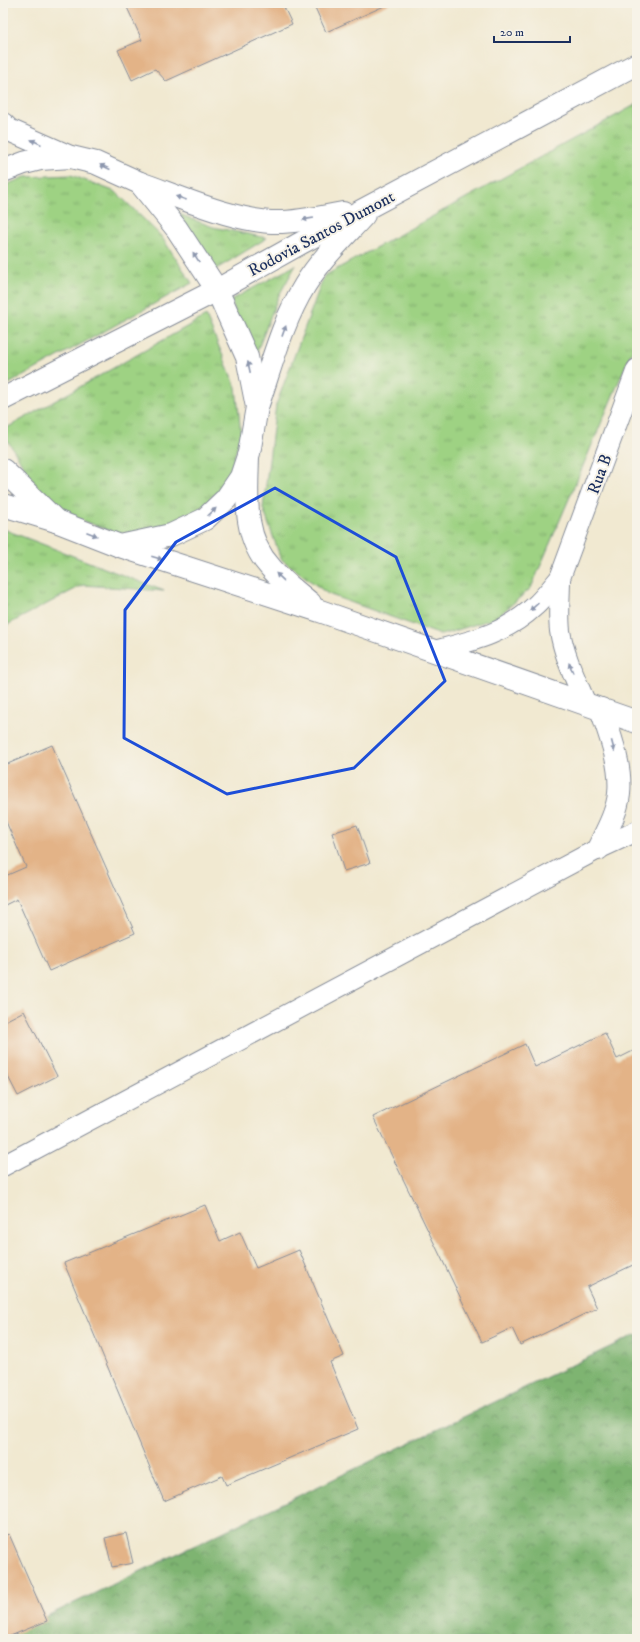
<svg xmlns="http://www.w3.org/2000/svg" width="640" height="1642" font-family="'IM FELL DW Pica',serif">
  <defs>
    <pattern id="grass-tufts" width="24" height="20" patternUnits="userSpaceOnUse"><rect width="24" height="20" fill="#9ed283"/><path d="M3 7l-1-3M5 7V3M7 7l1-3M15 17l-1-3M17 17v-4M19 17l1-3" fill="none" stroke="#80ab6e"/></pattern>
    <pattern id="forest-crowns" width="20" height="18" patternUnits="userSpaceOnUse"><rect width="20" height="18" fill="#7eb471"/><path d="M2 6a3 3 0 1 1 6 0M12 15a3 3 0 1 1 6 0" fill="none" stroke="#669360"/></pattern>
  </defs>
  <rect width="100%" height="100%" fill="#f7f3e8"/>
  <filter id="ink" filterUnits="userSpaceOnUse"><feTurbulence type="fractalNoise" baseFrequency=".025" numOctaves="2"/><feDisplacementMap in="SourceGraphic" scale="8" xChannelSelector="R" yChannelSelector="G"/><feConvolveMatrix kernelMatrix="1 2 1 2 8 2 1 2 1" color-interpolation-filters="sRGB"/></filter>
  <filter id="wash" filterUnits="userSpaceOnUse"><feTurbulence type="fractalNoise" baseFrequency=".012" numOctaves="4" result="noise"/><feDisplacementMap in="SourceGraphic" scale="16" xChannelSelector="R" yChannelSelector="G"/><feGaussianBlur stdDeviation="0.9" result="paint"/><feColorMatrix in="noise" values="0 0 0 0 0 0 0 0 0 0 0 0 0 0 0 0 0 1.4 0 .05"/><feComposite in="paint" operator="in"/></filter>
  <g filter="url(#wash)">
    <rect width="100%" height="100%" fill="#f1e9d1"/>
    <g fill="url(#grass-tufts)" stroke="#5c8070">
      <polygon points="637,104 637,339 531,588 496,618 441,635 328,594 281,559 263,508 276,405 324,276"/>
      <polygon points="71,175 116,192 161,236 192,283 3,387 3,186 25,177"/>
      <polygon points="179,214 213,227 267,238 213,271"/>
      <polygon points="296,265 278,297 253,362 231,300"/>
      <polygon points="206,316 236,387 241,434 227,482 196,513 144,533 117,533 56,511 30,477 3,433 3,430"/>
      <polygon points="3,529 164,591 83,585 3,627"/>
    </g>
    <polygon fill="url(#forest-crowns)" stroke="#4c7268" points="637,1334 637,1639 3,1639 3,1637"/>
    <g id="blocks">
      <g fill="#e3b387">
        <polygon points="125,3 282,3 292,24 166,81 155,69 132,80 118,50 142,40"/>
        <polygon points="313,3 391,3 326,32"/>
        <polygon points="52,745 135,933 49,971 17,899 3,906 3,877 26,867 3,815 3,766"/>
        <polygon points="357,825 370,863 344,871 332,833"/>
        <polygon points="24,1011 57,1076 18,1096 3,1067 3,1022"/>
        <polygon points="605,1033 617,1059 637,1049 637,1263 587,1287 597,1308 520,1345 512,1328 482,1342 373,1117 525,1044 535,1067"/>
        <polygon points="205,1205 220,1241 240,1232 256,1268 299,1250 344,1356 330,1362 358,1429 226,1485 222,1476 164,1501 64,1263"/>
        <polygon points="126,1533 133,1563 112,1567 105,1538"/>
        <polygon points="9,1534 47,1621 3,1639 3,1536"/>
      </g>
    </g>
  </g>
  <g filter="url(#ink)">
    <use href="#blocks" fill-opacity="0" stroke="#868c98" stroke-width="1"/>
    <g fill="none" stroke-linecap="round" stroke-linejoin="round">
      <defs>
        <g id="minor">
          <path d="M434,651C472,641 505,634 535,606C544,598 552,587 560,578"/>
          <path d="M586,704C576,680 564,656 560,631C558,613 560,596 560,578L637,369"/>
          <polyline points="3,1166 598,849 637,831"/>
        </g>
        <g id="tertiary">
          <path d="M248,457C247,496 242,537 271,568C282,581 297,592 310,603"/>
          <polyline points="120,546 320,611 637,722"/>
          <path d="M598,849C606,832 617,813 619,794C622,766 610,735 601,709"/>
        </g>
        <g id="secondary">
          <polyline points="3,124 9,130 68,156"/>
          <polyline points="3,171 24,163 40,159 71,157 96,163 140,183 177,229 217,290 247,357 257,407 249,453 241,477 226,499 205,519 171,535 120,546 56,521 3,470"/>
        </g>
        <g id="trunk">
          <path d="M140,183C180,197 240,224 282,222C303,221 323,217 343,213"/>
          <polyline points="3,399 217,290 301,243 637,64"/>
          <path d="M257,407C271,367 282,322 305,285C321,259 343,238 364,215"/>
          <polyline points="3,505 56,521"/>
        </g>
      </defs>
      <use href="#minor" stroke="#868c98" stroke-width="22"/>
      <use href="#tertiary" stroke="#868c98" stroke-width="24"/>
      <use href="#secondary" stroke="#868c98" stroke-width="24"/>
      <use href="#trunk" stroke="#868c98" stroke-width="24"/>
      <use href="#minor" stroke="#fff" stroke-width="20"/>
      <use href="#tertiary" stroke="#fff" stroke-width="22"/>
      <use href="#secondary" stroke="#fff" stroke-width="22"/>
      <use href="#trunk" stroke="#fff" stroke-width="22"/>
    </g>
    <defs><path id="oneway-solid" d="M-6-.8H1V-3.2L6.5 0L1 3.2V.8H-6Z"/></defs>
    <g fill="#8d97ae">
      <use href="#oneway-solid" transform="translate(36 142) rotate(-156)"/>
      <use href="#oneway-solid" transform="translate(105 167) rotate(-155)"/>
      <use href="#oneway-solid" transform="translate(181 198) rotate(-161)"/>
      <use href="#oneway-solid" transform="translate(308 219) rotate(171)"/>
      <use href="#oneway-solid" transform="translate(196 257) rotate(-123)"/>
      <use href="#oneway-solid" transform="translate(284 331) rotate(-70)"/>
      <use href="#oneway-solid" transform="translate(249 367) rotate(-102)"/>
      <use href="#oneway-solid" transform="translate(212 512) rotate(-43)"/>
      <use href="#oneway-solid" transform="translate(92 534) rotate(21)"/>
      <use href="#oneway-solid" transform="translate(157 558) rotate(17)"/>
      <use href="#oneway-solid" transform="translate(280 577) rotate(-137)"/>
      <use href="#oneway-solid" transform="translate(534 607) rotate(138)"/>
      <use href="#oneway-solid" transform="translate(571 668) rotate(-112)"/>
      <use href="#oneway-solid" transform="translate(613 746) rotate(75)"/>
    </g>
  </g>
  <path fill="none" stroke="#1d4ed8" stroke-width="3" stroke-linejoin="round" d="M275,488L396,557L445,681L354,768L227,794L124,738L125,610L176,542Z"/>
  <g text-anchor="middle" stroke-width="4" stroke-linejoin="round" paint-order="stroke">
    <g font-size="17" fill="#1b2f5e" stroke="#f7f3e8">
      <text transform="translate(321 233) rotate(-28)" y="6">Rodovia Santos Dumont</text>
      <text transform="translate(599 474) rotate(-70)" y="6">Rua B</text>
    </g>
  </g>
  <rect width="640" height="1642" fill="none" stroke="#f7f3e8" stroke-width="16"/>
  <path d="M494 36v6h76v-6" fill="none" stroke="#1b2f5e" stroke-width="2"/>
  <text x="500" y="36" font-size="12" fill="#1b2f5e" stroke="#f7f3e8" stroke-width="3" paint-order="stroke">20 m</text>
</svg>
